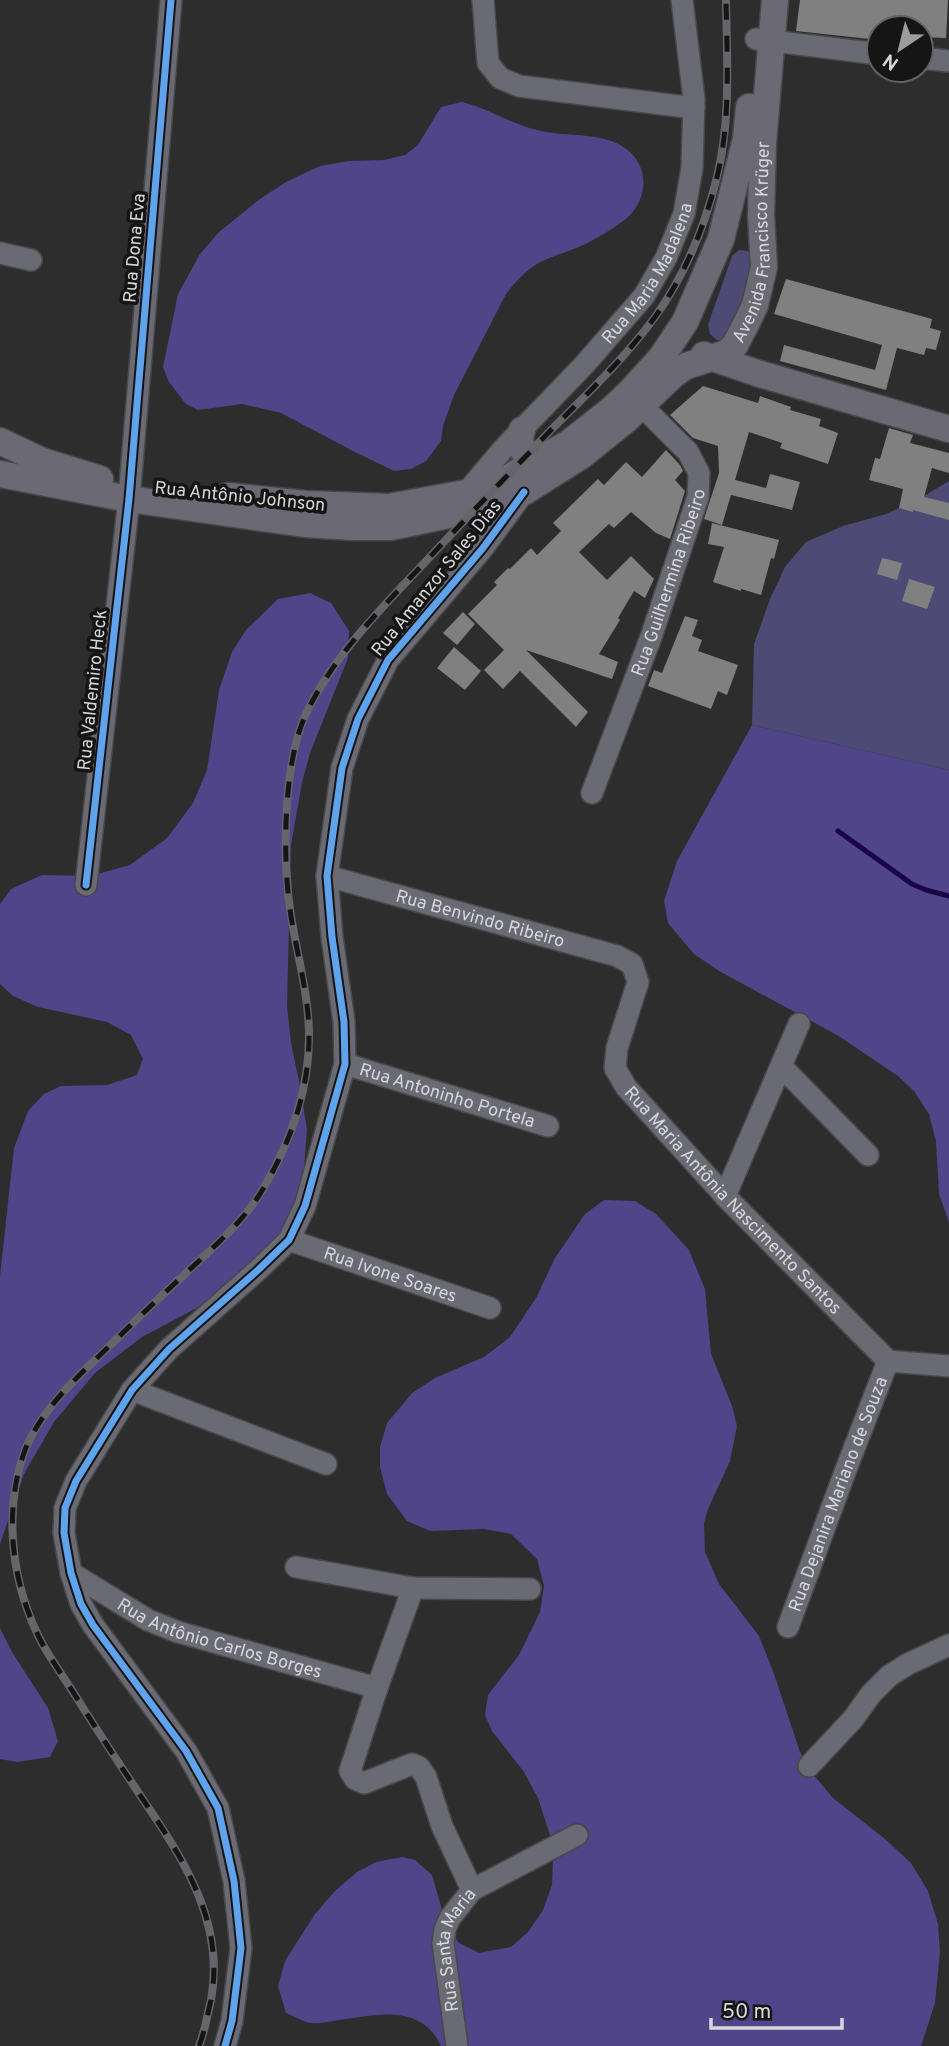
<svg xmlns="http://www.w3.org/2000/svg" width="949" height="2046" font-family="Overpass,sans-serif">
  <rect width="100%" height="100%" fill="#2d2d2e"/>
  <g fill="#4d4a76">
    <polygon points="739,250 748,251 754,261 732,334 723,341 717,340 710,334 708,325 732,256"/>
    <polygon points="949,481 949,770 752,725 754,644 770,599 785,567 806,542 843,526 886,514 919,499"/>
  </g>
  <g fill="#4f4588">
    <path d="M462,102C488,108 511,124 537,130C564,137 591,132 616,143C646,156 652,190 631,214C623,223 602,235 591,241C574,251 554,254 537,264C524,272 515,283 506,294L454,395L443,426L441,441L426,461L411,469L394,471L353,451L281,413L242,404L198,410L186,404L169,382L163,367L178,294L200,254L219,232L260,199L286,182L320,166L349,161L384,160L405,155L418,145L441,107Z"/>
    <polygon points="310,593 331,603 349,631 348,658 310,753 302,783 291,845 287,1006 291,1043 300,1086 307,1130 303,1180 295,1209 279,1240 210,1301 142,1337 95,1373 54,1422 24,1474 0,1544 0,1276 14,1148 28,1111 44,1094 61,1086 107,1085 137,1075 143,1059 131,1035 107,1022 38,1007 13,996 0,984 0,904 11,889 42,875 90,876 130,865 167,838 193,803 207,770 219,690 232,652 246,630 278,599"/>
    <polygon points="752,725 949,770 949,1222 939,1194 936,1141 929,1114 914,1091 898,1076 837,1035 719,971 694,954 668,923 664,901 677,861"/>
    <path d="M604,1200L635,1201L656,1214L689,1250L705,1289L711,1354L732,1406L737,1426L730,1461L708,1509L704,1523L705,1552L719,1584L759,1636L773,1671L800,1752L812,1773L833,1798L885,1839L911,1863L928,1891L938,1924L940,1952L935,2003L921,2046H441C420,2001 372,2016 333,2021C327,2022 318,2024 312,2023C303,2022 294,2016 286,2013L278,1986L285,1961L315,1914L335,1891L357,1872L376,1862L402,1857L415,1860L432,1875L447,1927L459,1943L479,1953L511,1947L528,1932L543,1910L552,1885L553,1858L550,1835L538,1798L524,1772L492,1731L485,1715L488,1695L519,1655L540,1612L544,1586L537,1559L511,1534L484,1529L430,1531L407,1521L387,1494L380,1467V1447L387,1423L412,1393L435,1378L484,1357L510,1337L536,1298L555,1258L585,1214Z"/>
    <polygon points="0,1628 12,1652 48,1708 58,1741 50,1757 17,1762 0,1759"/>
  </g>
  <g fill="none" stroke-linecap="round" stroke-linejoin="round">
    <polyline stroke="#190445" stroke-width="5" points="838,831 912,884 926,890 949,896"/>
  </g>
  <g fill="#808080">
    <polygon points="800,0 948,0 946,38 921,37 921,28 879,28 879,40 796,31"/>
    <polygon points="786,279 932,319 930,328 941,331 936,350 926,348 924,355 897,348 886,390 780,361 784,345 875,370 882,345 774,314"/>
    <polygon points="703,386 758,403 760,396 791,407 790,410 821,419 819,426 838,433 828,464 780,448 782,443 749,432 735,480 766,488 770,474 800,482 792,510 731,495 722,525 704,519 719,473 718,446 693,438 670,415"/>
    <polygon points="889,428 913,435 910,443 949,453 949,473 932,468 924,497 949,503 949,520 913,510 913,512 899,508 903,489 869,480 875,458 880,459"/>
    <polygon points="666,450 680,465 683,471 675,480 685,491 670,539 656,533 631,512 614,528 609,524 579,552 607,580 631,556 654,579 645,598 634,591 618,618 620,620 599,654 618,662 612,679 526,650 588,712 576,727 520,671 503,689 484,670 504,650 468,614 497,585 494,582 508,568 510,569 531,548 537,555 561,531 553,523 598,479 604,485 626,462 642,477"/>
    <polygon points="712,523 779,540 774,559 771,558 761,595 741,589 741,591 713,582 724,547 708,544"/>
    <polygon points="882,558 902,563 897,580 877,574"/>
    <polygon points="909,579 935,587 927,609 902,601"/>
    <polygon points="463,612 475,624 457,645 443,633"/>
    <polygon points="685,616 698,620 692,636 702,640 698,651 738,665 727,695 718,691 711,709 648,686 654,670 662,673"/>
    <polygon points="454,647 481,671 465,690 437,668"/>
  </g>
  <g fill="none" stroke-linecap="round" stroke-linejoin="round">
    <defs>
      <g id="minor">
        <polyline points="483,0 488,63 500,78 519,86 694,108"/>
        <polyline points="756,39 879,54"/>
        <polyline points="921,58 949,61"/>
        <polyline points="0,253 31,260"/>
        <path id="s1" d="M466,493L504,448L585,364L644,296L666,258L684,214L692,168L694,99L682,0"/>
        <path id="s2" d="M592,793L651,637L698,497L699,473L688,452L631,395"/>
        <path id="s3" d="M327,876L617,956L632,964L638,982L617,1048L615,1068L626,1087L725,1196L888,1361L949,1366"/>
        <polyline points="86,885 129,499 171,0"/>
        <path id="s4" d="M345,1064L548,1126"/>
        <polyline points="781,1066 868,1155"/>
        <polyline points="725,1196 799,1024"/>
        <path id="s5" d="M289,1240L490,1308"/>
        <polyline points="132,1390 326,1464"/>
        <polyline points="296,1567 413,1588 530,1589"/>
        <path id="s6" d="M71,1573L148,1620L178,1632L377,1688"/>
        <polyline points="413,1588 377,1688 350,1771 355,1779 364,1783 412,1764 419,1767 426,1777 442,1826 472,1890"/>
        <path id="s7" d="M788,1627L845,1472L888,1361"/>
        <polyline points="809,1766 853,1719 871,1694 889,1676 908,1664 949,1645"/>
        <polyline points="225,2046 232,2021 241,1948 234,1881 218,1808 186,1751 93,1625 81,1604 71,1573 64,1533 65,1508 76,1481 132,1390 169,1349 258,1270 289,1240 305,1206 345,1064 344,1022 332,937 327,876 342,768 358,719 388,660 483,548 524,492"/>
        <path id="s8" d="M457,2046L443,1943L445,1929L450,1918L472,1890L577,1835"/>
      </g>
      <g id="major">
        <polyline points="704,355 760,374 949,429"/>
        <path d="M522,430C517,444 523,456 536,461"/>
        <polyline points="0,441 42,461 100,479"/>
        <path id="s9" d="M0,474L129,499L305,524L353,527H391L444,516L524,492L581,456L627,419L673,375L686,366L727,353L735,345L747,322L755,305L764,267L761,215L763,143L775,0"/>
        <polyline points="228,496 306,504 389,507 466,493 497,484 569,443 612,409 629,393 661,358 685,322 721,239 746,139 749,107"/>
      </g>
    </defs>
    <use href="#minor" stroke="#484849" stroke-width="24"/>
    <use href="#major" stroke="#484849" stroke-width="29"/>
    <use href="#minor" stroke="#6a6a74" stroke-width="21"/>
    <use href="#major" stroke="#6b6a74" stroke-width="26"/>
    <defs>
      <path id="rail" d="M199,2046C205,2031 207,2016 211,2000C225,1925 186,1863 146,1804C122,1768 98,1732 75,1695C64,1678 53,1662 43,1645C12,1587 2,1513 25,1450C40,1413 69,1385 97,1358C126,1330 154,1302 183,1276C211,1249 243,1223 263,1189C291,1141 310,1089 309,1032C308,984 292,939 288,892C283,843 285,761 305,716C333,655 383,607 428,559C469,515 510,473 551,430C587,394 625,358 655,317C685,275 705,226 717,177C731,120 727,58 726,0"/>
    </defs>
    <use href="#rail" stroke="#66656a" stroke-width="8"/>
    <use href="#rail" stroke="#151516" stroke-width="5" stroke-dasharray="16" stroke-linecap="butt"/>
    <defs>
      <g id="cycleway">
        <polyline points="86,885 129,499 171,0"/>
        <polyline points="225,2046 232,2021 241,1948 234,1881 218,1808 186,1751 93,1625 81,1604 71,1573 64,1533 65,1508 76,1481 132,1390 169,1349 258,1270 289,1240 305,1206 345,1064 344,1022 332,937 327,876 342,768 358,719 388,660 483,548 524,492"/>
      </g>
    </defs>
    <use href="#cycleway" stroke="#151516" stroke-width="11"/>
    <use href="#cycleway" stroke="#60a3ed" stroke-width="7"/>
  </g>
  <g text-anchor="middle" stroke-width="7" stroke-linejoin="round" paint-order="stroke">
    <g font-size="18" fill="#d7d7d9" stroke="#151516">
      <text dy="6" stroke="none"><textPath href="#s9" startOffset="900">Avenida Francisco Krüger</textPath></text>
      <text transform="translate(134 248) rotate(-85)" y="6">Rua Dona Eva</text>
      <text dy="6" stroke="none"><textPath href="#s1" startOffset="287">Rua Maria Madalena</textPath></text>
      <text transform="translate(240 496) rotate(6)" y="6">Rua Antônio Johnson</text>
      <text transform="translate(436 578) rotate(-51)" y="6">Rua Amanzor Sales Dias</text>
      <text dy="6" stroke="none"><textPath href="#s2" startOffset="224">Rua Guilhermina Ribeiro</textPath></text>
      <text transform="translate(92 690) rotate(-84)" y="6">Rua Valdemiro Heck</text>
      <text dy="6" stroke="none"><textPath href="#s3" startOffset="159">Rua Benvindo Ribeiro</textPath></text>
      <text dy="6" stroke="none"><textPath href="#s4" startOffset="107">Rua Antoninho Portela</textPath></text>
      <text dy="6" stroke="none"><textPath href="#s3" startOffset="604">Rua Maria Antônia Nascimento Santos</textPath></text>
      <text dy="6" stroke="none"><textPath href="#s5" startOffset="107">Rua Ivone Soares</textPath></text>
      <text dy="6" stroke="none"><textPath href="#s7" startOffset="142">Rua Dejanira Mariano de Souza</textPath></text>
      <text dy="6" stroke="none"><textPath href="#s6" startOffset="164">Rua Antônio Carlos Borges</textPath></text>
      <text dy="6" stroke="none"><textPath href="#s8" startOffset="100">Rua Santa Maria</textPath></text>
    </g>
  </g>
  <g transform="translate(900 49) rotate(215)"><circle r="33" fill="#151516" stroke="#636364" stroke-width="2"/>
  <path d="M0-5L12 26L0 18L-12 26Z" fill="#9c9c9d"/>
  <text y="-10" font-size="19" font-weight="bold" text-anchor="middle" fill="#d7d7d9">N</text>
  </g>
  <path d="M711 2018v10h131v-10" fill="none" stroke="#d7d7d9" stroke-width="3.5"/>
  <text x="722" y="2018" font-size="21" fill="#d7d7d9" stroke="#151516" stroke-width="5" paint-order="stroke">50 m</text>
</svg>
